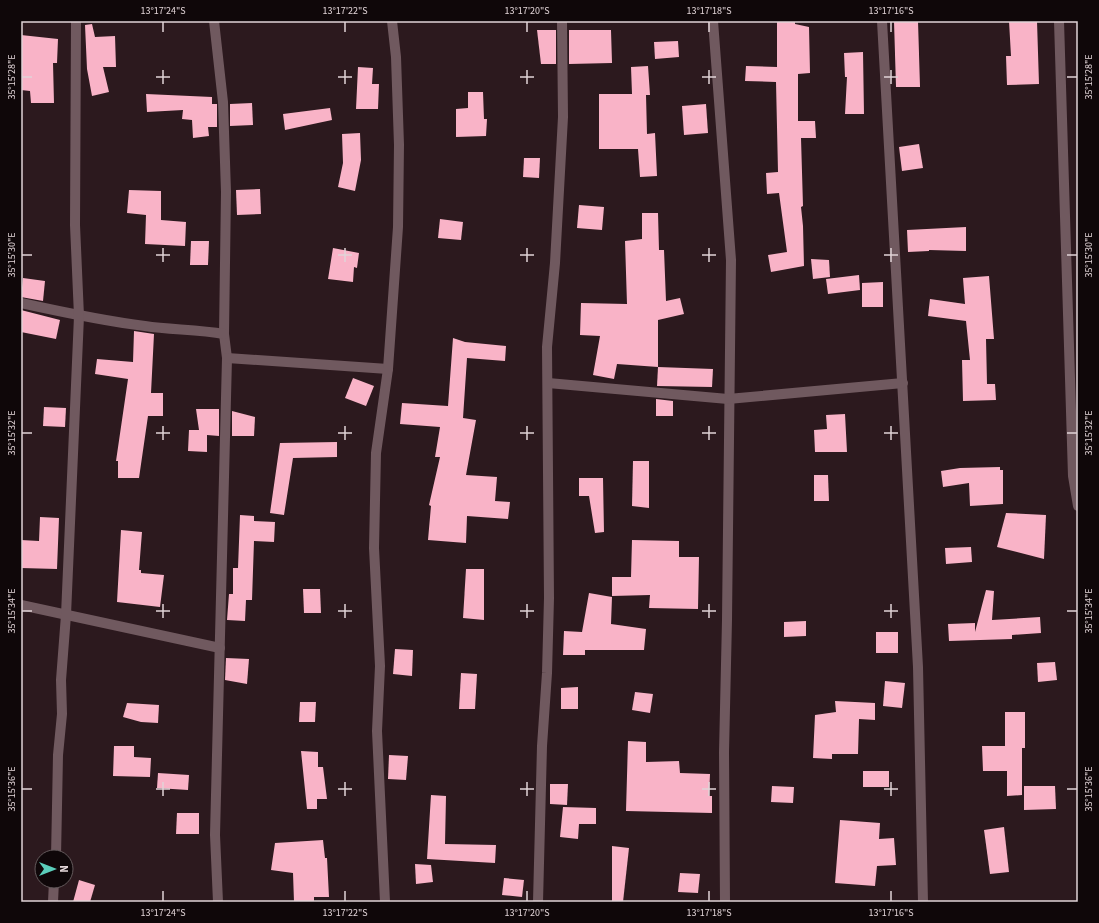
<svg xmlns="http://www.w3.org/2000/svg" width="1099" height="923" font-family="'Source Sans 3',sans-serif">
  <rect width="100%" height="100%" fill="#2c191e"/>
  <g fill="#f9b3c7">
    <polygon points="894,21 918,21 920,87 896,87"/>
    <polygon points="1009,21 1037,21 1039,84 1007,85 1006,56 1011,56"/>
    <polygon points="777,22 795,22 795,24 809,27 810,73 798,74 798,121 815,121 816,138 801,138 803,206 801,207 803,226 804,266 771,272 768,255 787,252 779,193 767,194 766,173 778,172 776,82 745,81 746,66 777,67"/>
    <polygon points="92,24 95,37 115,36 116,67 103,67 109,92 92,96 87,69 85,25"/>
    <polygon points="537,30 556,30 556,64 541,64"/>
    <polygon points="569,30 611,30 612,63 569,64"/>
    <polygon points="21,35 58,39 57,63 53,63 54,103 31,103 30,91 21,90"/>
    <polygon points="678,41 679,57 655,59 654,42"/>
    <polygon points="863,52 864,114 845,114 847,77 845,77 844,53"/>
    <polygon points="648,66 650,95 646,95 647,134 655,133 657,176 640,177 638,149 599,149 599,94 632,94 631,67"/>
    <polygon points="358,67 373,68 372,84 379,84 378,109 356,109"/>
    <polygon points="468,92 483,92 484,119 487,119 486,136 456,137 456,109 468,108"/>
    <polygon points="146,94 212,97 212,104 217,104 217,127 208,127 209,136 193,138 192,120 182,119 183,110 147,112"/>
    <polygon points="252,103 253,125 230,126 230,104"/>
    <polygon points="706,104 708,133 684,135 682,106"/>
    <polygon points="330,108 332,120 285,130 283,114"/>
    <polygon points="360,133 361,160 355,191 338,187 343,163 342,134"/>
    <polygon points="919,144 923,168 902,171 899,147"/>
    <polygon points="524,158 540,158 539,178 523,177"/>
    <polygon points="260,189 261,214 237,215 236,190"/>
    <polygon points="129,190 161,191 161,220 186,222 185,246 145,244 146,215 127,213"/>
    <polygon points="579,205 604,207 602,230 577,228"/>
    <polygon points="642,213 658,213 659,250 664,250 666,301 680,298 684,314 658,320 658,367 617,364 614,379 593,375 600,336 580,335 581,303 627,304 625,241 642,239"/>
    <polygon points="440,219 463,222 461,240 438,238"/>
    <polygon points="966,227 966,251 929,250 929,251 908,252 907,230"/>
    <polygon points="191,241 209,241 208,265 190,265"/>
    <polygon points="333,248 359,253 357,268 354,267 353,282 328,279"/>
    <polygon points="811,259 829,260 830,277 813,279"/>
    <polygon points="859,275 860,290 828,294 826,279"/>
    <polygon points="989,276 994,339 986,339 987,384 995,384 996,400 963,401 962,360 970,360 966,321 928,316 930,299 965,304 963,278"/>
    <polygon points="23,278 45,281 43,301 21,297"/>
    <polygon points="883,282 883,307 862,307 862,283"/>
    <polygon points="21,310 60,320 56,339 21,332"/>
    <polygon points="134,331 154,334 151,393 163,393 163,416 148,416 139,478 118,478 118,461 116,461 128,379 95,374 97,359 133,362"/>
    <polygon points="453,338 465,342 506,346 505,361 467,358 463,418 476,420 466,475 497,477 495,501 510,502 508,519 467,516 466,543 428,540 431,506 429,505 440,457 435,457 440,427 400,424 402,403 448,406"/>
    <polygon points="658,367 713,369 712,387 657,386"/>
    <polygon points="353,378 374,386 366,406 345,398"/>
    <polygon points="656,399 673,401 673,416 656,416"/>
    <polygon points="44,407 66,408 65,427 43,426"/>
    <polygon points="196,409 219,409 219,436 207,435 207,452 188,451 189,430 199,430"/>
    <polygon points="232,411 255,417 254,436 232,436"/>
    <polygon points="845,414 847,452 815,452 814,430 827,429 826,415"/>
    <polygon points="337,442 337,457 293,458 284,515 270,513 280,443"/>
    <polygon points="633,461 649,461 649,508 632,506"/>
    <polygon points="1000,467 1000,470 1003,470 1003,504 970,506 969,483 943,487 941,471 960,468"/>
    <polygon points="814,475 828,475 829,501 814,501"/>
    <polygon points="579,478 603,478 604,532 595,533 589,496 579,496"/>
    <polygon points="1006,513 1046,515 1044,559 997,547"/>
    <polygon points="240,515 254,516 254,521 275,522 274,542 254,541 252,600 246,600 245,621 227,620 229,594 233,594 233,568 238,568"/>
    <polygon points="40,517 59,518 57,569 21,568 21,540 39,541"/>
    <polygon points="121,530 142,532 139,570 141,570 141,573 164,575 160,607 117,602"/>
    <polygon points="632,540 679,541 679,557 699,557 698,609 649,608 650,595 612,596 612,577 631,577"/>
    <polygon points="971,547 972,562 946,564 945,548"/>
    <polygon points="466,569 484,569 484,620 463,618"/>
    <polygon points="303,589 320,589 321,613 304,613"/>
    <polygon points="986,590 994,591 992,620 1040,617 1041,633 1012,635 1012,639 949,641 948,624 975,623 975,632"/>
    <polygon points="589,593 612,597 611,624 646,629 644,650 585,650 585,655 563,655 564,631 582,632"/>
    <polygon points="806,621 806,636 784,637 784,622"/>
    <rect x="876" y="632" width="22" height="21"/>
    <polygon points="395,649 413,650 412,676 393,674"/>
    <polygon points="226,658 249,659 247,684 225,680"/>
    <polygon points="1055,662 1057,680 1038,682 1037,663"/>
    <polygon points="461,673 477,674 475,709 459,709"/>
    <polygon points="885,681 905,683 902,708 883,706"/>
    <polygon points="578,687 578,709 561,709 561,688"/>
    <polygon points="635,692 653,694 650,713 632,710"/>
    <polygon points="835,701 875,703 875,720 859,719 858,754 832,754 832,759 813,758 815,715 836,712"/>
    <polygon points="300,702 316,702 315,722 299,722"/>
    <polygon points="127,703 159,705 158,723 141,722 123,717"/>
    <polygon points="1005,712 1025,712 1025,748 1022,748 1022,795 1007,796 1007,771 983,771 982,746 1005,746"/>
    <polygon points="628,741 646,742 646,762 679,761 680,773 710,774 709,796 712,796 712,813 626,811"/>
    <polygon points="114,746 134,746 134,757 151,758 150,777 113,776"/>
    <polygon points="301,751 318,752 318,767 323,767 327,799 317,799 317,809 307,809"/>
    <polygon points="389,755 408,756 406,780 388,779"/>
    <rect x="863" y="771" width="26" height="16"/>
    <polygon points="158,773 189,775 188,790 157,788"/>
    <polygon points="550,784 568,784 567,805 550,804"/>
    <polygon points="772,786 794,787 793,803 771,802"/>
    <polygon points="1024,786 1055,786 1056,809 1024,810"/>
    <polygon points="431,795 446,796 445,844 496,845 495,863 427,859"/>
    <polygon points="563,807 596,808 596,824 579,824 578,839 560,837"/>
    <polygon points="177,813 199,813 199,834 176,834"/>
    <polygon points="840,820 880,823 879,839 894,838 896,865 877,866 875,886 835,883"/>
    <polygon points="1004,827 1009,872 990,874 984,830"/>
    <polygon points="323,840 325,858 327,858 329,897 314,897 314,902 294,902 293,873 271,870 275,843"/>
    <polygon points="612,846 629,848 623,902 612,902"/>
    <polygon points="415,864 431,865 433,882 416,884"/>
    <polygon points="680,873 700,874 698,893 678,892"/>
    <polygon points="504,878 524,880 522,897 502,895"/>
    <polygon points="79,880 95,885 90,902 73,902"/>
  </g>
  <g fill="none" stroke-linecap="round" stroke-linejoin="round">
    <g stroke="#70595f" stroke-width="10">
      <polyline points="214,21 223,102 226,192 224,334 227,358 215,835 218,902"/>
      <polyline points="713,21 731,260 727,620 724,752 725,902"/>
      <polyline points="882,21 918,667 923,902"/>
      <polyline points="1059,21 1073,476 1078,506"/>
      <path d="M21,303C62,312 103,321 145,326C171,330 198,329 224,334"/>
      <polyline points="227,358 388,369"/>
      <polyline points="548,383 728,399 903,383"/>
      <polyline points="21,605 220,648"/>
      <polyline points="56,857 58,755 62,714 61,680 66,615 79,316 75,225 76,21"/>
      <polyline points="53,902 54,881"/>
      <polyline points="385,902 377,731 380,666 374,548 376,453 388,369 398,227 399,145 396,57 392,21"/>
      <polyline points="538,902 542,746 547,673 549,598 547,347 555,263 563,117 562,21"/>
    </g>
  </g>
  <path fill="none" stroke="#e1d4d7" stroke-width="1.5" d="M163,22V32M345,22V32M527,22V32M709,22V32M891,22V32M163,70V84M345,70V84M527,70V84M709,70V84M891,70V84M22,77H32M156,77H170M338,77H352M520,77H534M702,77H716M884,77H898M1067,77H1077M163,248V262M345,248V262M527,248V262M709,248V262M891,248V262M22,255H32M156,255H170M338,255H352M520,255H534M702,255H716M884,255H898M1067,255H1077M163,426V440M345,426V440M527,426V440M709,426V440M891,426V440M22,433H32M156,433H170M338,433H352M520,433H534M702,433H716M884,433H898M1067,433H1077M163,604V618M345,604V618M527,604V618M709,604V618M891,604V618M22,611H32M156,611H170M338,611H352M520,611H534M702,611H716M884,611H898M1067,611H1077M163,782V796M345,782V796M527,782V796M709,782V796M891,782V796M22,789H32M156,789H170M338,789H352M520,789H534M702,789H716M884,789H898M1067,789H1077M163,891V901M345,891V901M527,891V901M709,891V901M891,891V901"/>
  <rect width="1099" height="923" fill="none" stroke="#0f0709" stroke-width="44"/>
  <g transform="translate(54 869) rotate(90)"><circle r="19" fill="#0f0709" stroke="#63595b"/>
  <path d="M0-3L7 15L0 10L-7 15Z" fill="#5bcebb"/>
  <text y="-6" font-size="11" font-weight="bold" text-anchor="middle" fill="#e1d4d7">N</text>
  </g>
  <rect x="22" y="22" width="1055" height="879" fill="none" stroke="#e1d4d7" stroke-width="1.5"/>
  <g font-size="10" text-anchor="middle" fill="#e1d4d7">
    <text x="163" y="14">13°17'24"S</text>
    <text x="345" y="14">13°17'22"S</text>
    <text x="527" y="14">13°17'20"S</text>
    <text x="709" y="14">13°17'18"S</text>
    <text x="891" y="14">13°17'16"S</text>
    <text transform="translate(1088 77) rotate(-90)" y="4">35°15'28"E</text>
    <text transform="translate(11 77) rotate(-90)" y="4">35°15'28"E</text>
    <text transform="translate(1088 255) rotate(-90)" y="4">35°15'30"E</text>
    <text transform="translate(11 255) rotate(-90)" y="4">35°15'30"E</text>
    <text transform="translate(1088 433) rotate(-90)" y="4">35°15'32"E</text>
    <text transform="translate(11 433) rotate(-90)" y="4">35°15'32"E</text>
    <text transform="translate(1088 611) rotate(-90)" y="4">35°15'34"E</text>
    <text transform="translate(11 611) rotate(-90)" y="4">35°15'34"E</text>
    <text transform="translate(1088 789) rotate(-90)" y="4">35°15'36"E</text>
    <text transform="translate(11 789) rotate(-90)" y="4">35°15'36"E</text>
    <text x="163" y="916">13°17'24"S</text>
    <text x="345" y="916">13°17'22"S</text>
    <text x="527" y="916">13°17'20"S</text>
    <text x="709" y="916">13°17'18"S</text>
    <text x="891" y="916">13°17'16"S</text>
  </g>
</svg>
